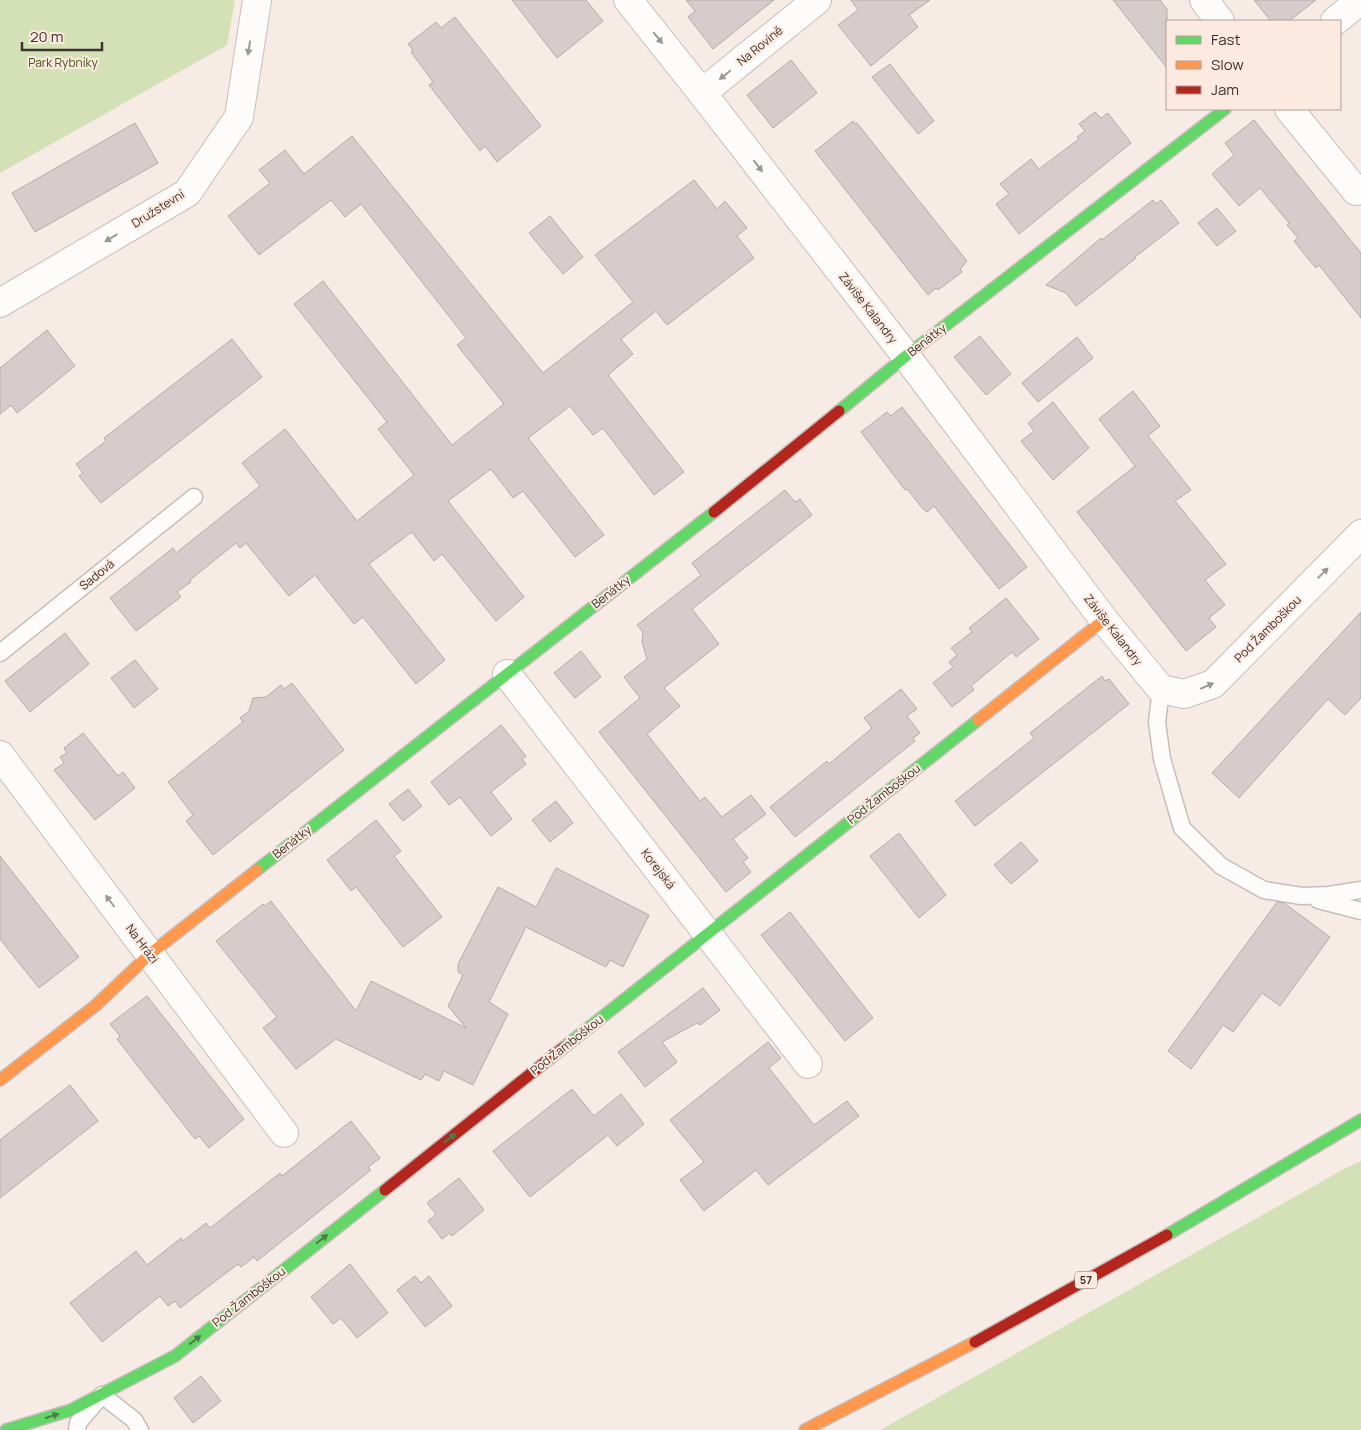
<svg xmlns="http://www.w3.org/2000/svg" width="1361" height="1430" font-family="Manrope,sans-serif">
  <rect width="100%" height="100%" fill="#f6ebe5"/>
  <g fill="#d4e1b6">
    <polygon points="0,0 235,0 227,45 0,173"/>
    <polygon points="1361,1161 1361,1430 880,1430 1344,1169"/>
  </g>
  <g fill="#d6cccb" stroke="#b5abaa">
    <polygon points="512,0 586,0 603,21 557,58"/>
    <polygon points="686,0 774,0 713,49 688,17 695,11"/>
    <polygon points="851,0 930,0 909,15 918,27 871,66 838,25 858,10"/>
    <polygon points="1113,0 1160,0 1167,9 1167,68"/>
    <polygon points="1254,0 1316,0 1289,21 1271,21"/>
    <polygon points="455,17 541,126 497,162 485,146 480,151 429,85 433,82 411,52 413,50 408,44 436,22 441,28"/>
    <polygon points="791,60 817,93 773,128 747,95"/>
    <polygon points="890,64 934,121 918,134 872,77"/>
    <polygon points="1095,112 1101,118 1108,113 1131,143 1019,234 996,204 1009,194 1000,184 1031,159 1039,169 1079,139 1077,137 1085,131 1079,124"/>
    <polygon points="1254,120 1361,253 1361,318 1319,265 1316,268 1305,255 1294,241 1298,238 1287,225 1289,223 1260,188 1239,206 1212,174 1234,155 1225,143"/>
    <polygon points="853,121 855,124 857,123 967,261 960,269 962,272 938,290 936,288 928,295 815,151"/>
    <polygon points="135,123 158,163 35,232 12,193"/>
    <polygon points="352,136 543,373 633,302 595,255 694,180 717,209 725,201 747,228 737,236 754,258 667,325 656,311 621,339 633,354 608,375 684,472 654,495 603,428 593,435 570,406 528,438 604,535 575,557 523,491 513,498 491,469 448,501 524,597 496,621 442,554 434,561 412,532 369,564 445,660 416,684 363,617 354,624 315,575 289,596 246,543 240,548 236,543 190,580 191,582 177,592 181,597 136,631 110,598 173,548 176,553 260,486 242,463 285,429 357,521 414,475 378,429 387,422 294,304 323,281 452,445 504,404 457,345 466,338 361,204 345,217 331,200 259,255 228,216 270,183 259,170 285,150 304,174"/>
    <polygon points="1153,200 1156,204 1161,200 1179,223 1135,257 1136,258 1076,306 1066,293 1046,285 1101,238 1102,240"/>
    <polygon points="1217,208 1236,231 1217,246 1198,223"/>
    <polygon points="550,216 583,257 563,274 529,233"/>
    <polygon points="47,330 75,366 17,413 11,405 0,414 0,368"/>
    <polygon points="980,336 1011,374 986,395 954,357"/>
    <polygon points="1077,337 1093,358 1038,402 1022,383"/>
    <polygon points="232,339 262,377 101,503 79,476 83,473 76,464 106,441 104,438"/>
    <polygon points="1133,391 1160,426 1148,436 1191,490 1175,501 1226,564 1205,580 1225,605 1209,618 1216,627 1186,651 1077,512 1135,466 1099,419"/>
    <polygon points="1053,402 1089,448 1053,480 1021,441 1034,431 1028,423"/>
    <polygon points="902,407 1027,567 999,589 934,506 927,512 923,509 907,489 905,490 861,432 887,412 891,416"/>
    <polygon points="785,490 795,502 800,499 812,515 692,609 719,644 664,688 680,706 647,734 700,801 705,797 722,817 751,795 766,814 733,839 748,858 743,862 751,872 726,892 599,732 640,698 624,677 647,659 642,642 643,632 637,625 701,575 692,563"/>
    <polygon points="1006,598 1039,639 1016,657 1012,652 971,686 974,690 952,707 933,683 953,667 949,662 957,655 951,648 972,632 969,628"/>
    <polygon points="1361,612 1361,698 1345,715 1328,699 1239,798 1212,773"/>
    <polygon points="65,633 89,664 30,712 5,681"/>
    <polygon points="581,651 601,677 575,698 554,673"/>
    <polygon points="135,660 158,689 134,708 111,678"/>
    <polygon points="1102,676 1105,681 1109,679 1129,704 975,826 955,801 1034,738 1030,733"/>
    <polygon points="292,683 344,750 213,855 186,821 193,815 168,782 243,722 240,718 249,711 253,698 266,697 281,685 284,689"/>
    <polygon points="901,689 917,709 907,716 920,733 913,738 915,741 795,837 770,807 827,761 829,764 872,728 864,718"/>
    <polygon points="501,725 526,756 522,759 526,764 491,792 512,819 491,836 460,797 449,805 431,782"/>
    <polygon points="83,733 118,776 123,772 135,788 95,820 54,770 64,763 60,757 67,753 64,748"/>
    <polygon points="408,789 422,806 403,821 389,804"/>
    <polygon points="556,801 573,823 550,842 532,820"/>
    <polygon points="376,820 401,851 394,856 442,917 403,947 356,887 351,891 327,860"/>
    <polygon points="899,833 946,895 919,918 870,856"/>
    <polygon points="1021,842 1038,861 1011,884 994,865"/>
    <polygon points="0,856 79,957 39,988 0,939"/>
    <polygon points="556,868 649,915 623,967 610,960 606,967 526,927 489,1002 508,1014 473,1085 444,1071 439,1081 425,1074 421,1080 336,1039 296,1069 263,1028 277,1017 216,941 263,904 265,906 271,901 356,1011 371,981 466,1028 448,1006 463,975 458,972 458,964 498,887 536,907"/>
    <polygon points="1277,902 1284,903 1330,937 1280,1006 1262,993 1233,1032 1223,1025 1191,1069 1168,1051"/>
    <polygon points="790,912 873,1018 845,1041 761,935"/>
    <polygon points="703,988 720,1010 700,1025 697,1023 662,1042 677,1062 645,1087 618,1052"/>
    <polygon points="147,996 244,1119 209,1148 199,1136 195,1139 137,1065 117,1039 120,1036 110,1024"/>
    <polygon points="768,1042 781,1058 769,1068 814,1125 847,1101 859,1116 768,1185 756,1170 704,1211 680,1180 704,1162 670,1120"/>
    <polygon points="70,1085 98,1121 0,1198 0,1140"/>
    <polygon points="572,1089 594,1116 621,1094 644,1124 617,1146 608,1135 530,1197 493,1151"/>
    <polygon points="351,1121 380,1158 368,1167 371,1170 257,1261 254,1257 241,1267 238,1264 180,1308 175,1301 168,1306 160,1296 102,1342 70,1303 136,1251 147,1265 181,1238 183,1241 206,1223 210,1228 280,1173 282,1176"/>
    <polygon points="459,1178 484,1210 452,1236 450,1233 442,1239 428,1221 436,1214 427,1203"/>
    <polygon points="350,1264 388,1313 357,1338 341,1318 333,1324 311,1297"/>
    <polygon points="415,1276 421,1283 429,1276 452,1306 425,1327 397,1290"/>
    <polygon points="201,1376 221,1401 193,1423 174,1398"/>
  </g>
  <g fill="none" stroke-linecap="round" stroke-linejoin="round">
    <defs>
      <g id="lane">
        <polyline points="0,653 194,497"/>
        <polyline points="1161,689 1157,722 1162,759 1182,828 1221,866 1264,890 1301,896 1329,895 1361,890"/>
        <polyline points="1318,900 1361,911"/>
        <polyline points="77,1430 78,1423 102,1395 134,1420 140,1430"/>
      </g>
      <g id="street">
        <polyline points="628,0 702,93 906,356 1104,620 1161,689 1184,694 1213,684 1361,534"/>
        <polyline points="1204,0 1220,21"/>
        <polyline points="1335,21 1361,0"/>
        <polyline points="702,93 817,0"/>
        <polyline points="1289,109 1356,191"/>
        <polyline points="0,303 187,193 239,117 257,0"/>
        <polyline points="507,674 808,1064"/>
        <polyline points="0,755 284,1133"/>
      </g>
      <g id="fast">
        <polyline points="839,411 906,356 1225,109"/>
        <polyline points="257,870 714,512"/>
        <polyline points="563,1048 978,720"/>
        <polyline points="1167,1235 1361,1120"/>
        <polyline points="6,1430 71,1410 175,1356 385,1190"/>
      </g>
      <g id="slow">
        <polyline points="978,720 1104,620"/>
        <polyline points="0,1080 95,1006 150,954 257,870"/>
        <polyline points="805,1430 975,1342"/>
      </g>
      <g id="jam">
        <polyline points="714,512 839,411"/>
        <polyline points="385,1190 563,1048"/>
        <polyline points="975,1342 1167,1235"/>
      </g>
    </defs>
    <use href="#lane" stroke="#c7beba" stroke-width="19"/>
    <use href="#street" stroke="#c7beba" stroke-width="30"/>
    <use href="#fast" stroke="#c7beba" stroke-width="14"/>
    <use href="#slow" stroke="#c7beba" stroke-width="14"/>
    <use href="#jam" stroke="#c7beba" stroke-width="14"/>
    <use href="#lane" stroke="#fefcfb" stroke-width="16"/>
    <use href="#street" stroke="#fefcfb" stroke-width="28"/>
    <use href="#fast" stroke="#63d668" stroke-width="11"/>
    <use href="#slow" stroke="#ff974d" stroke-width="11"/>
    <use href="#jam" stroke="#b3261e" stroke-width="11"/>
  </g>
  <defs><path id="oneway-solid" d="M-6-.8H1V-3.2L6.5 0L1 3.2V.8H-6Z" transform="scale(1.25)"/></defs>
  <g fill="#9d9894">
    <use href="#oneway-solid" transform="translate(658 38) rotate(51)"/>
    <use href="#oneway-solid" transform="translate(249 48) rotate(99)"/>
    <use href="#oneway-solid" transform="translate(725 75) rotate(141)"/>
    <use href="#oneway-solid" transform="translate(758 166) rotate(52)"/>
    <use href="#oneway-solid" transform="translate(111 238) rotate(149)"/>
    <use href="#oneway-solid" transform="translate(1323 573) rotate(-45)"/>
    <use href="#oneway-solid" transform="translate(1207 686) rotate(-23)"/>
    <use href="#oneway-solid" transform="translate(110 901) rotate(-127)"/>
  </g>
  <g fill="#4e7c48">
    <use href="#oneway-solid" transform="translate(450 1138) rotate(-38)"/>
    <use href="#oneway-solid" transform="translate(322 1239) rotate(-38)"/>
    <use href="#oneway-solid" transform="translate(195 1340) rotate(-38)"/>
    <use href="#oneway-solid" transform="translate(52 1416) rotate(-17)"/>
  </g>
  <g text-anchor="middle" stroke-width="4" stroke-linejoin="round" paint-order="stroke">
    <rect fill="#fce9df" stroke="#766a63" stroke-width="1" x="1075" y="1271.5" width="22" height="17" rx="4"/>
    <g font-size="11" font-weight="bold" fill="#3c332e">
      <text x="1086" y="1284">57</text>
    </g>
    <g font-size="12" fill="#3c332e" stroke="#fce9df">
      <text transform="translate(760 46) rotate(-39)" y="4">Na Rovině</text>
      <text transform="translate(158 209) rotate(-32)" y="4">Družstevní</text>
      <text transform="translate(868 308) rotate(52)" y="4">Záviše Kalandry</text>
      <text transform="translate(927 340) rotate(-38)" y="4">Benátky</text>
      <text transform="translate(97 575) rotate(-39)" y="4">Sadová</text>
      <text transform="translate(611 592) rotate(-38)" y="4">Benátky</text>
      <text transform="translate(1268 629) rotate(-45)" y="4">Pod Žamboškou</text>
      <text transform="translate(1113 630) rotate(52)" y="4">Záviše Kalandry</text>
      <text transform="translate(884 794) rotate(-38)" y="4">Pod Žamboškou</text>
      <text transform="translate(292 842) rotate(-38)" y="4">Benátky</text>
      <text transform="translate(658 869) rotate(52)" y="4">Korejská</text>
      <text transform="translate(142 944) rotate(53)" y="4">Na Hrázi</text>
      <text transform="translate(567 1045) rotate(-38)" y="4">Pod Žamboškou</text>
      <text transform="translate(249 1297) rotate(-38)" y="4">Pod Žamboškou</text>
    </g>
    <g font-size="12" fill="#3e5616" stroke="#fce9df">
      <text x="63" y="67">Park Rybníky</text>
    </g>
  </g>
  <rect x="1166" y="20" width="175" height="90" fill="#fce9df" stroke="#afa098"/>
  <rect x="1176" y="36" width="25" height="8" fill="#63d668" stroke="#afa098"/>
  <text x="1211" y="45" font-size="15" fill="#3c332e">Fast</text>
  <rect x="1176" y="61" width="25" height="8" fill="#ff974d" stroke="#afa098"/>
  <text x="1211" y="70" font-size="15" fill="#3c332e">Slow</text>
  <rect x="1176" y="86" width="25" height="8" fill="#b3261e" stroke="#afa098"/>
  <text x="1211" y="95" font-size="15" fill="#3c332e">Jam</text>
  <path d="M22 42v8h80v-8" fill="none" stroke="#3c332e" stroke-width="2.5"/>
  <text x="30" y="42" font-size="15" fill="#3c332e" stroke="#fce9df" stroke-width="4" paint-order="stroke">20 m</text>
</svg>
